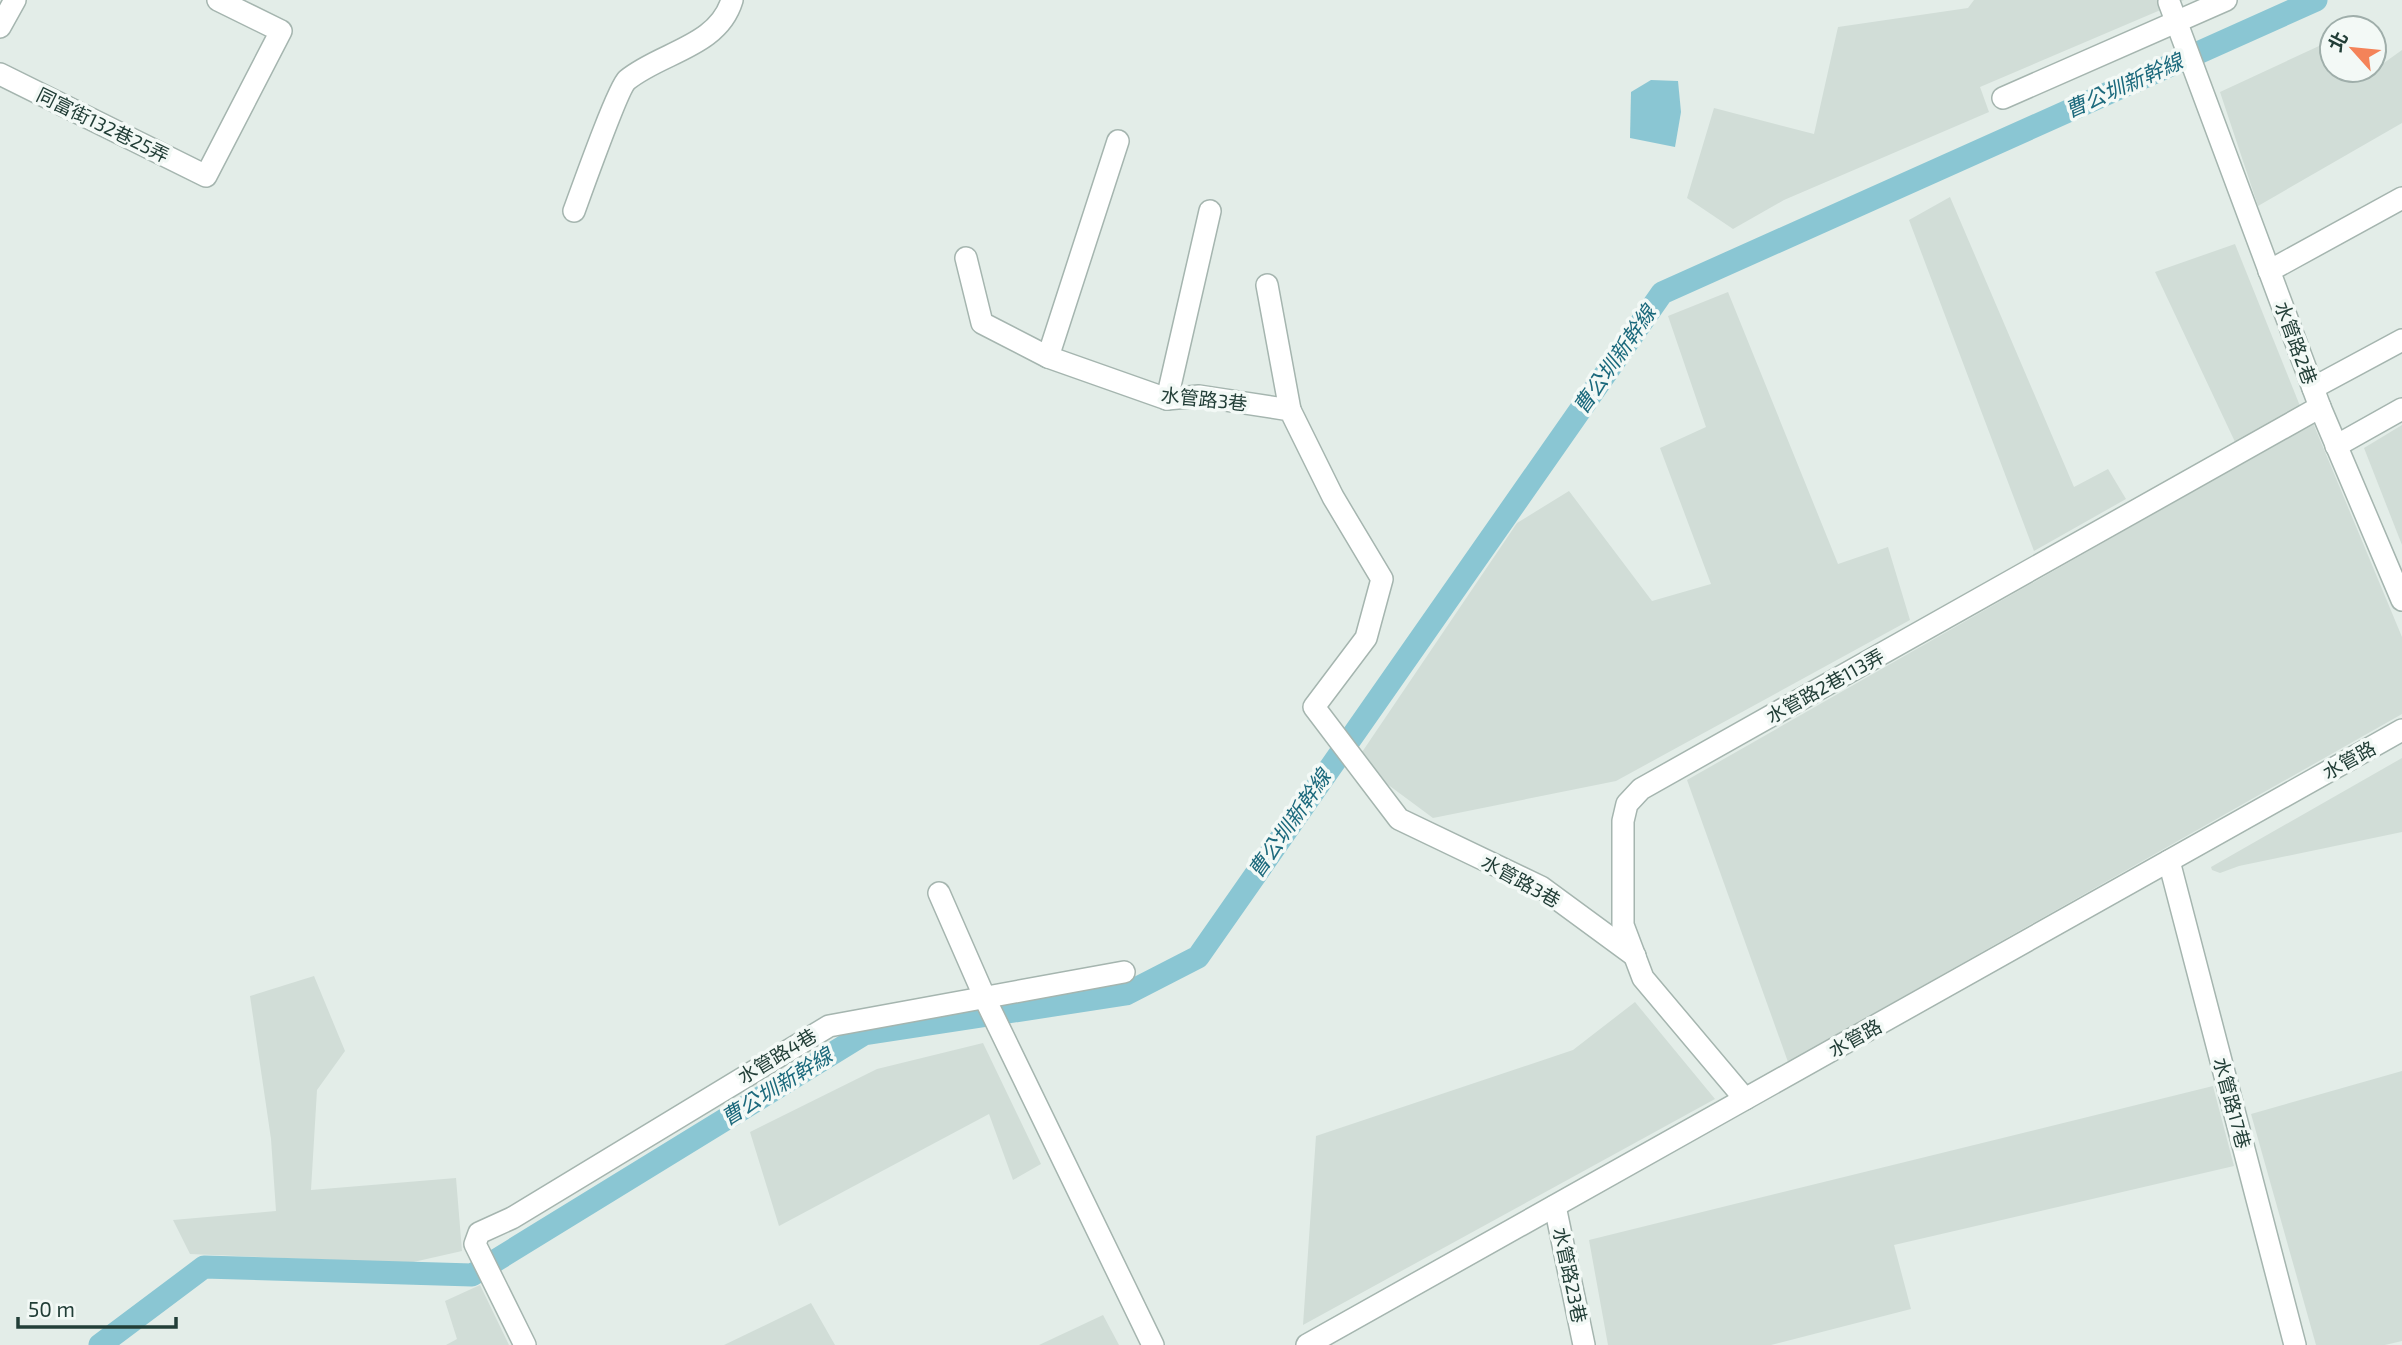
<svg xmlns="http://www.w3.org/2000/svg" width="2402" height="1345" font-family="'Exo 2','Noto Sans TC',sans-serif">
  <rect width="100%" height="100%" fill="#e3ede8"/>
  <g fill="#d1ddd7">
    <polygon points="1974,0 2184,0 1980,87 1989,112 1784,200 1733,229 1687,198 1714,108 1814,134 1838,27 1968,8"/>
    <polygon points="2332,40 2332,70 2374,70 2402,50 2402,123 2258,206 2220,92"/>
    <polygon points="1950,197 2074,487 2108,469 2126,499 2034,551 1909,220"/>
    <polygon points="2235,244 2300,406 2236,444 2155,272"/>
    <polygon points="1728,292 1838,564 1888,547 1910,620 1616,781 1433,818 1356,761 1517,523 1569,491 1652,601 1711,584 1660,448 1706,427 1668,316"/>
    <polygon points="2313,423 2402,637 2402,714 1788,1062 1687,780"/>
    <polygon points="2402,425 2402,545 2364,448"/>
    <polygon points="2402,758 2402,832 2239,866 2220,873 2212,870 2211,867"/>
    <polygon points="314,976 345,1051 317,1090 311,1190 456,1178 462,1251 409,1263 190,1254 173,1220 276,1211 271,1139 250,996"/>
    <polygon points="1635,1002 1715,1099 1303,1325 1316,1136 1573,1050"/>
    <polygon points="983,1043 1041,1164 1013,1180 989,1114 779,1226 750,1132 877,1069"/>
    <polygon points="2402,1071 2402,1341 2385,1345 2316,1345 2251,1114"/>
    <polygon points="2213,1086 2234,1166 1894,1245 1911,1309 1771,1345 1608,1345 1589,1240"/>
    <polygon points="480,1285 509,1345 446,1345 457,1339 445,1301"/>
    <polygon points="811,1303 835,1345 724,1345"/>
    <polygon points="1103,1315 1119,1345 1039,1345"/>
  </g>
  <polygon fill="#8ac6d3" points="1651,80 1678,81 1681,112 1675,147 1630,138 1631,92"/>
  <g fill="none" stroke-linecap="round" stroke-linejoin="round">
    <polyline stroke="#8ac6d3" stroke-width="23" points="100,1345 204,1267 472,1275 864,1034 1126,994 1198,957 1662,293 2316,0"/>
    <defs>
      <g id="minor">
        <polyline points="2169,2 2320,407 2402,600"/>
        <polyline points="0,27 15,0"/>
        <polyline points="0,74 206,176 281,31 218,0"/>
        <polyline points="2003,98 2226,0"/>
        <path d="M574,211C581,192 618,88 627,80C661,52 718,47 732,0"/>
        <polyline points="966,258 982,323 1048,357 1167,399 1199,396 1290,410 1333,497 1382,579 1366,638 1314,707 1399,819 1541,887 1635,956"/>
        <polyline points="2269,271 2402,198"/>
        <polyline points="1267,285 1290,410"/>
        <polyline points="1048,357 1118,141"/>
        <polyline points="2313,388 2402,340"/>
        <polyline points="1167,399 1210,211"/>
        <polyline points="2336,446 2402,409"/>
        <polyline points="2169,861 2295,1345"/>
        <polyline points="939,893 988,1005 1153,1345"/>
        <polyline points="1745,1099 1643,978 1623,925 1623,821 1627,804 1641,789 2320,407"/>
        <polyline points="1555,1206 1584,1345"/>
        <polyline points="525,1345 475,1244 479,1233 512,1218 829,1026 1124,972"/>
        <polyline points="1307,1345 2402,730"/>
      </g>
    </defs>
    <use href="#minor" stroke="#a5b5af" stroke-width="24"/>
    <use href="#minor" stroke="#fff" stroke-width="21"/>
  </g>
  <g text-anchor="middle" stroke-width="7" stroke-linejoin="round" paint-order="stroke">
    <g font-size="19" fill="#223e37" stroke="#f3f9f6">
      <text transform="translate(103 125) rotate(26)" y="7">同富街132巷25弄</text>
      <text transform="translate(2296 343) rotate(70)" y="7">水管路2巷</text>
      <text transform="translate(1204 399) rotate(6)" y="7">水管路3巷</text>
      <text transform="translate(1825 686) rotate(-29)" y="7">水管路2巷113弄</text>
      <text transform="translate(2349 760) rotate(-29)" y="7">水管路</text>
      <text transform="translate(1521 881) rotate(29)" y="7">水管路3巷</text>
      <text transform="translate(1855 1038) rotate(-29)" y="7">水管路</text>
      <text transform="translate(777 1056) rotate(-31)" y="7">水管路4巷</text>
      <text transform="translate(2232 1103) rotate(75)" y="7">水管路17巷</text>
      <text transform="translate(1570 1275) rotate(78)" y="7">水管路23巷</text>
    </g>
    <g font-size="21" font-style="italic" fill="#1b697c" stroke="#f3f9f6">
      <text transform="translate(2124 86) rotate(-24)" y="7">曹公圳新幹線</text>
      <text transform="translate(1615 360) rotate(-55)" y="7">曹公圳新幹線</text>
      <text transform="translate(1290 824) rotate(-55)" y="7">曹公圳新幹線</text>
      <text transform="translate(777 1087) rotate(-32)" y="7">曹公圳新幹線</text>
    </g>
  </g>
  <g transform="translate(2353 49) rotate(297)"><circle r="33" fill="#f3f9f6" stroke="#9faeaa" stroke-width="2"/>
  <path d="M0-5L12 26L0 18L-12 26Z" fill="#f48359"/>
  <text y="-10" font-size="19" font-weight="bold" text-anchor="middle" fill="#223e37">北</text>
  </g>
  <path d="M18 1317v10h158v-10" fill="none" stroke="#223e37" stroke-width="3.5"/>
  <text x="28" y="1317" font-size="21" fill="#223e37" stroke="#f3f9f6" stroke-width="5" paint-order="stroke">50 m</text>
</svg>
